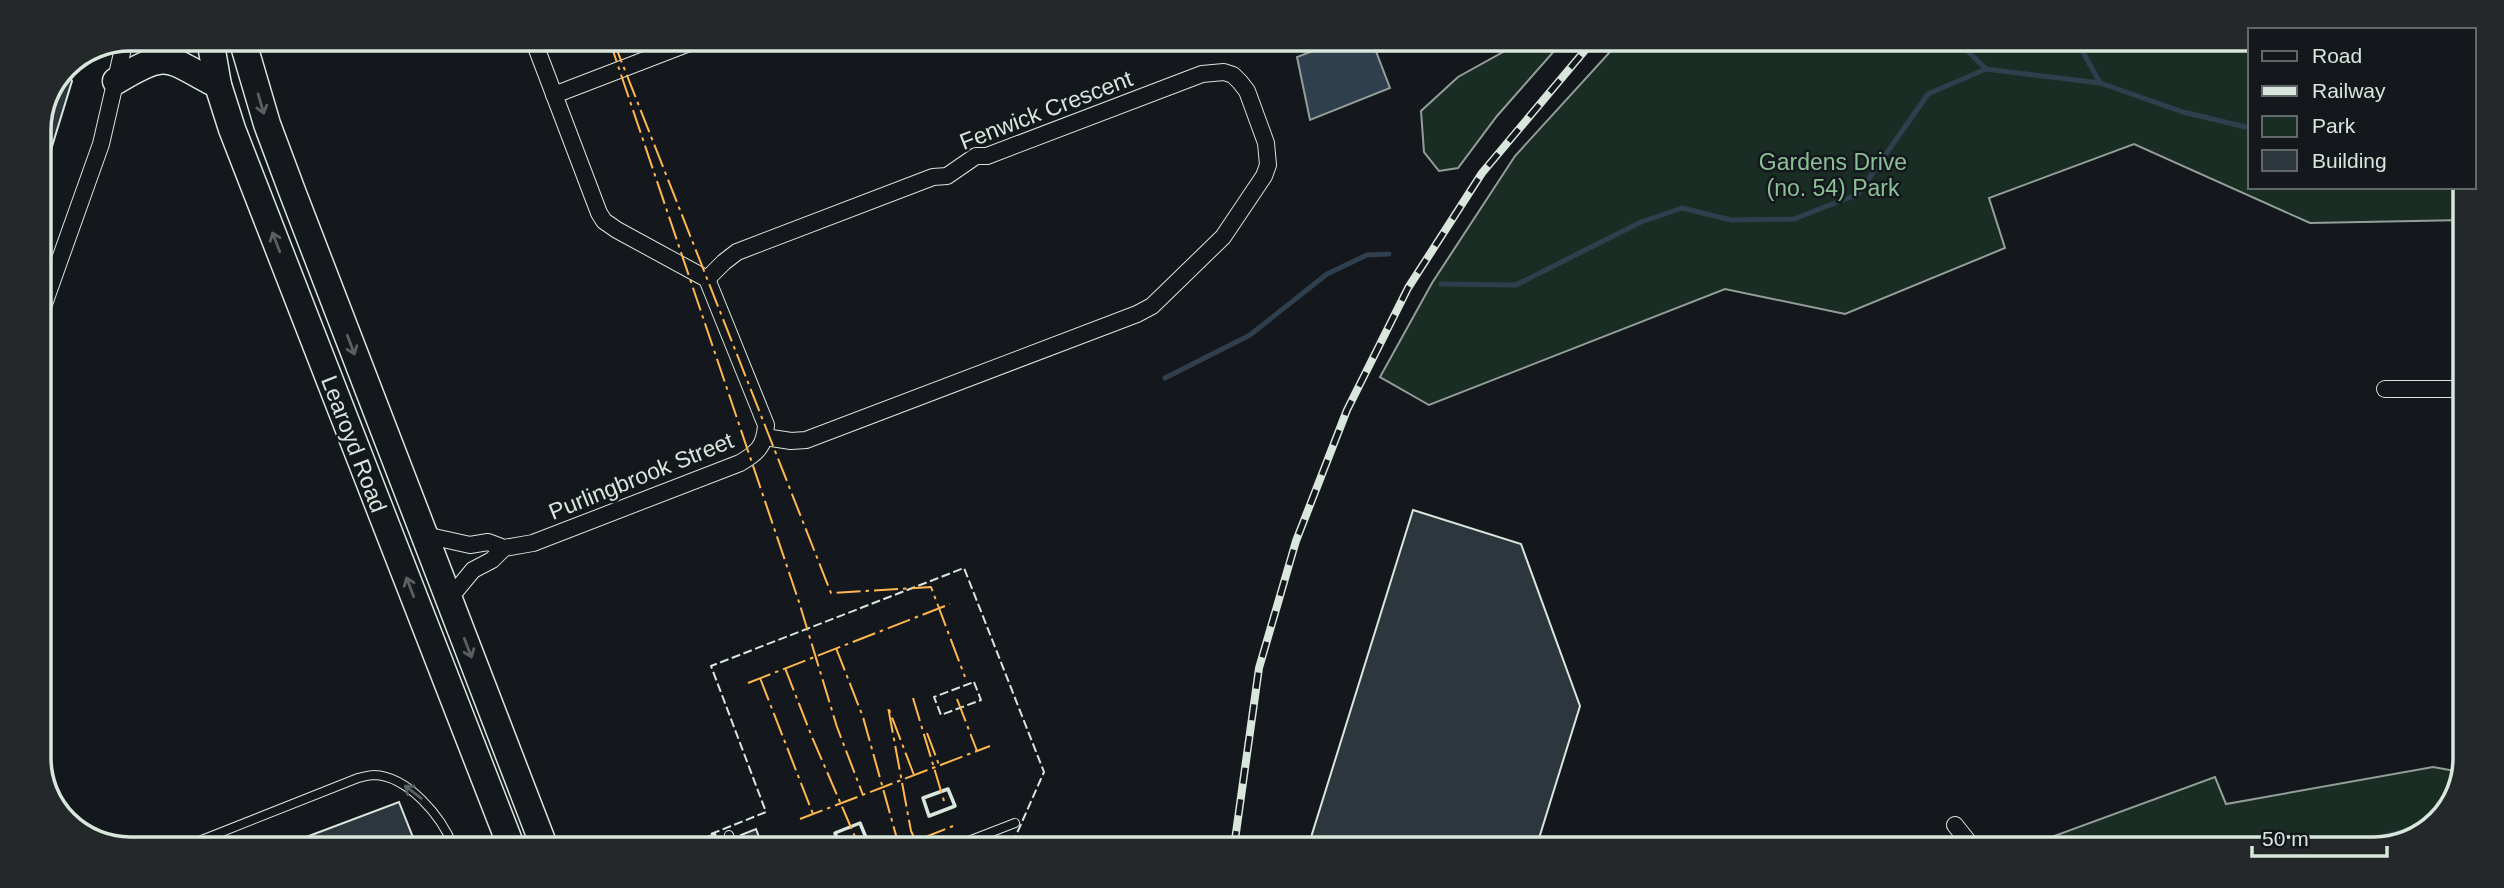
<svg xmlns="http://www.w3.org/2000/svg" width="2504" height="888" font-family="Helvetica,sans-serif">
  <rect width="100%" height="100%" fill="#14181c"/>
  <g fill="#1a2d24" stroke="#939e99" stroke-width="2">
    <polygon points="1523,41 1563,41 1497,116 1458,168 1439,171 1424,152 1421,111 1458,77"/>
    <polygon points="1619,42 2250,43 2250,187 2465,187 2465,220 2310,223 2134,144 1989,198 2005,248 1845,314 1725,289 1429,405 1380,377 1432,283 1515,156"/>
    <polygon points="2433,767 2461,772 2461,787 2430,831 2375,849 2037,849 2035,843 2215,777 2226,804"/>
  </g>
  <polygon fill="#2f3f4d" stroke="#939e99" stroke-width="2" points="1338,41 1372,41 1390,88 1310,120 1297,57"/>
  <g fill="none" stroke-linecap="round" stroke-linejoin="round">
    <g stroke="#2f3f4d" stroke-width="5">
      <polyline points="1958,42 1986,69 2100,83 2183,112 2250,128"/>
      <polyline points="2078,43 2100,83"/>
      <polyline points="1441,284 1516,285 1641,222 1682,208 1731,220 1794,219 1858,194 1928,94 1986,69"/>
      <polyline points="1165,378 1250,335 1327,274 1367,255 1389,254"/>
      <polyline points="2333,849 2434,824"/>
    </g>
  </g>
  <g fill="#2c363c" stroke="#d8e6dc" stroke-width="2">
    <polygon points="65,66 72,81 39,189 39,124"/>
    <polygon points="1413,510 1521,544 1580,706 1536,848 1308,847"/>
    <polygon points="399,802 416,845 285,845"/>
    <polygon points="756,829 762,845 745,846 741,835"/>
    <polygon points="715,834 720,846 701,846 699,840"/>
  </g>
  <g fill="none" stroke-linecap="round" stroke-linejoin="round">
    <defs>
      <g id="service">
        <polyline points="729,835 733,846"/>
        <path d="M189,845L358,778C363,777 369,775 374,775C408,776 442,817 453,846"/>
        <polyline points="953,847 1015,823"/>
      </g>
      <g id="minor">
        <polyline points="554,95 697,40"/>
        <polyline points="707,279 724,262 737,252 933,177 947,176 976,156 987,156 1202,74 1224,72 1233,75 1240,82 1247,91 1266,143 1268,165 1264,176 1223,237 1152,306 1137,314 806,440 791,441 765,437"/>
        <polyline points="39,318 101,144 125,40"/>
        <polyline points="2385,389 2463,389"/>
        <path d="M425,535L470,545L488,542L504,548L533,543L740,463C757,453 765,446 766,425L707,279L617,230L604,221L599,213L533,39"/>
        <polyline points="449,599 473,570 492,560 504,548"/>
        <polyline points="1955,825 1974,849"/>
      </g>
      <g id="primary">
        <polyline points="210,39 218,85 232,129 511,846"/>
        <polyline points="242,39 267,124 292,191 544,846"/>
        <path d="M116,81C170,48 167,59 218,85"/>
      </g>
    </defs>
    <use href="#service" stroke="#d8e6dc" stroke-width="10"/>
    <use href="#minor" stroke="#d8e6dc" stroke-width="18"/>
    <use href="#primary" stroke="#d8e6dc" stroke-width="29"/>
    <use href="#service" stroke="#14181c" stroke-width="8"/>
    <use href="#minor" stroke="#14181c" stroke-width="16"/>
    <use href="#primary" stroke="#14181c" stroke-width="26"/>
    <defs>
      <polyline id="rail" points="1234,847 1259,668 1296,541 1347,410 1408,288 1482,173 1592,42"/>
    </defs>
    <use href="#rail" stroke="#d8e6dc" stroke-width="8"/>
    <use href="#rail" stroke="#14181c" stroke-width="5" stroke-dasharray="16" stroke-linecap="butt"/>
    <g stroke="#d8e6dc" stroke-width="2" stroke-dasharray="9 3.5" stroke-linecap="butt">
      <polygon points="974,682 981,700 941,715 934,697"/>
      <polyline points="711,834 766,812 711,666 964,568 1044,772 1014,840 1016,847"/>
      <polyline points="682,846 702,838"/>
    </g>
    <g stroke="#d8e6dc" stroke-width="3.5">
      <polygon points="948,789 955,806 929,816 923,798"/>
      <polyline points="840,846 835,833 860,823 867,840 851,846"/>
    </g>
    <g stroke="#ffb74d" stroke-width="2" stroke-dasharray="24 5 3.5 5" stroke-linecap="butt">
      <polyline points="609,39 799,602 837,727 863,795"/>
      <polyline points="613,40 831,593 931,587 965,677"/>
      <polyline points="836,648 863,717 899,846"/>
      <polyline points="785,668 812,737 859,846"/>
      <polyline points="760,678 813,814"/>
      <polyline points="748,683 950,604"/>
      <polyline points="913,698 944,801"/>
      <polyline points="957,699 977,751"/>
      <polyline points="927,733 939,765"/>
      <polyline points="914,775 888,707 911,831 918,846"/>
      <polyline points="800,819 990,746"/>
      <polyline points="923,838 953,826"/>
    </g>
  </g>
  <defs><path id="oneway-shaft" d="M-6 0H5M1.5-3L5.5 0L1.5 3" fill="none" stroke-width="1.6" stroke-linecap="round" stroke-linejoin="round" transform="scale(1.75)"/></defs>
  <g stroke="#59605f">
    <use href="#oneway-shaft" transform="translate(261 104) rotate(74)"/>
    <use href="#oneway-shaft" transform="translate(276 242) rotate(-111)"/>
    <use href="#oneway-shaft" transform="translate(351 345) rotate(69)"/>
    <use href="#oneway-shaft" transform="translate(410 587) rotate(-111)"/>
    <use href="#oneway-shaft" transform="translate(468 648) rotate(69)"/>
    <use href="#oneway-shaft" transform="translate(413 792) rotate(-143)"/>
  </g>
  <g text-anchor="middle" stroke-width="5" stroke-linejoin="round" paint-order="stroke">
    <g font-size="23" fill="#d8e6dc" stroke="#14181c">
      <text transform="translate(1046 110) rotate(-21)" y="8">Fenwick Crescent</text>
      <text transform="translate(354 444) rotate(69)" y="8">Learoyd Road</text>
      <text transform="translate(641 476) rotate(-22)" y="8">Purlingbrook Street</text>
    </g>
    <g font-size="23" fill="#8ac095" stroke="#14181c">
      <text x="1833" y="170">Gardens Drive<tspan x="1833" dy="26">(no. 54) Park</tspan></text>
    </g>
  </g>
  <path d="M0 0H2504V888H0ZM130 51H2374A79 79 0 0 1 2453 130V758A79 79 0 0 1 2374 837H130A79 79 0 0 1 51 758V130A79 79 0 0 1 130 51Z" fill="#24282b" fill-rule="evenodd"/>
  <path fill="none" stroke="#d8e6dc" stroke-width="3.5" d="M130 51H2374A79 79 0 0 1 2453 130V758A79 79 0 0 1 2374 837H130A79 79 0 0 1 51 758V130A79 79 0 0 1 130 51Z"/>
  <rect x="2248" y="28" width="228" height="161" fill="#14181c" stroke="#626a69" stroke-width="2"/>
  <rect x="2262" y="51" width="35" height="10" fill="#14181c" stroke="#626a69" stroke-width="2"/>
  <text x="2312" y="63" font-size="21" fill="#d8e6dc">Road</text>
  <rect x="2262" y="86" width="35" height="10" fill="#d8e6dc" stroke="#626a69" stroke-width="2"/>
  <text x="2312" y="98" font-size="21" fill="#d8e6dc">Railway</text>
  <rect x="2262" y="116" width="35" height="21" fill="#1a2d24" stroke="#626a69" stroke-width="2"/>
  <text x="2312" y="133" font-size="21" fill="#d8e6dc">Park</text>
  <rect x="2262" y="150" width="35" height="21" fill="#2c363c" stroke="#626a69" stroke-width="2"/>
  <text x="2312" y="168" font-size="21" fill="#d8e6dc">Building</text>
  <path d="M2252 846v10h135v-10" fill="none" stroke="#d8e6dc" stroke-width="3.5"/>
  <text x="2262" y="846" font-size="21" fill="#d8e6dc" stroke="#14181c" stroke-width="5" paint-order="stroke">50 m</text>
</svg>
